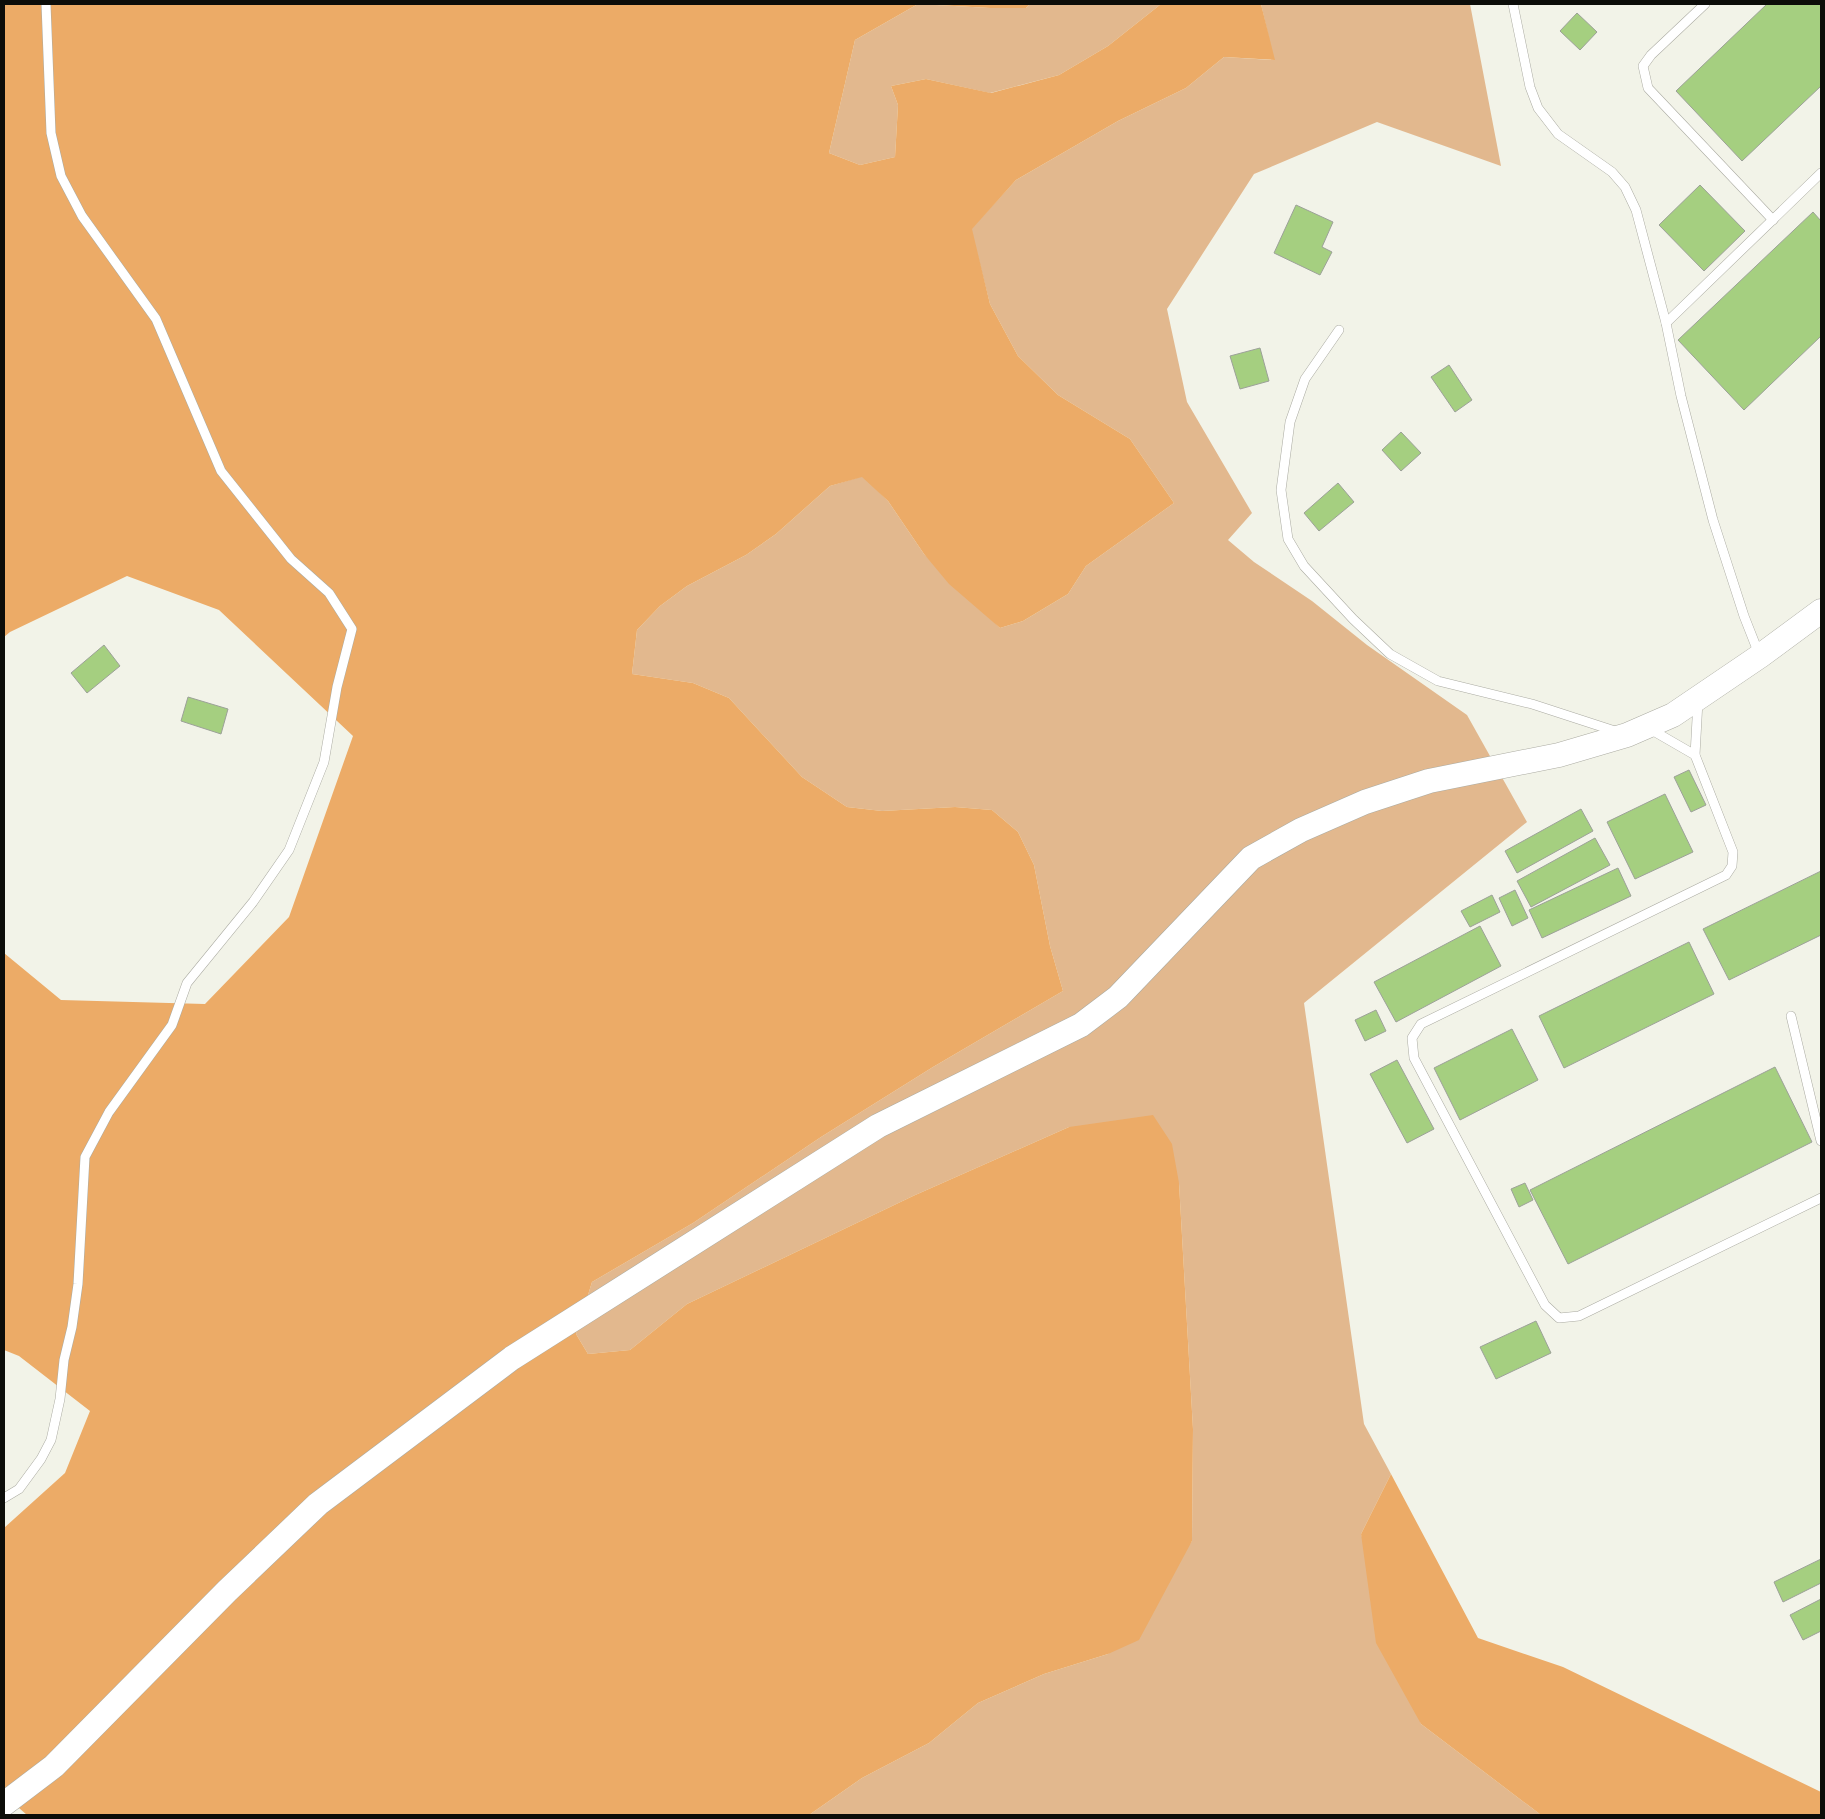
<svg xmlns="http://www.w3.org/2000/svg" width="1825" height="1819" font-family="Montserrat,sans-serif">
  <rect width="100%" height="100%" fill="#f2f3e8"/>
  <g fill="#e2b88e">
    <polygon points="918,4 990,8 1026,8 1030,4 1161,4 1108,46 1059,75 990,93 926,79 891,86 898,105 895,157 860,165 829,153 855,40"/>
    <polygon points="1261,4 1470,4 1501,166 1377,122 1254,174 1167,309 1187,402 1252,513 1228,540 1254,562 1312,601 1367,645 1467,715 1527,822 1304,1003 1364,1424 1391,1474 1361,1534 1421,1724 1541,1815 809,1815 862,1778 929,1743 978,1703 1044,1674 1108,1654 1192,1541 1193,1429 1179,1183 1069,1127 913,1196 687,1304 630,1350 588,1354 576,1334 592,1282 693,1223 821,1137 933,1067 1063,991 1050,946 1034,865 1018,832 992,810 955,807 882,811 847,807 802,777 729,698 693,683 632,674 637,630 660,606 687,586 746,555 776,534 830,486 863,476 888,501 924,554 1000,628 1023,621 1068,594 1086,566 1174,503 1130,439 1058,395 1018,356 990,304 971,229 1016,180 1118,121 1186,88 1224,57 1274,60"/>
  </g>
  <g fill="#ecab67">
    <polygon points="4,4 1030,4 1026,8 990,8 918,4 855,40 829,153 860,165 895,157 898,105 891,86 926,79 991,93 1059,75 1108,46 1161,4 1261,4 1275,60 1224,57 1186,88 1118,121 1016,180 972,229 990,304 1018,356 1058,395 1130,439 1174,503 1086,566 1068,594 1023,621 1000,628 949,584 924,554 888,501 862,477 830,486 776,534 746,555 687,586 660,606 637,630 632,674 693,683 729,698 802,777 847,807 882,811 955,807 992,810 1018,832 1034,865 1050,946 1063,991 933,1067 821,1137 693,1223 592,1282 576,1334 588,1354 630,1350 687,1304 913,1196 1069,1127 1153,1115 1172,1144 1179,1183 1193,1429 1192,1541 1139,1640 1108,1654 1044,1674 978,1703 929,1743 862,1778 809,1815 27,1815 19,1808 4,1815 4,1528 65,1473 90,1411 19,1356 4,1350 4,953 61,1000 205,1004 289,917 353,736 219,610 127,576 10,632 4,637"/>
    <polygon points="1391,1474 1478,1638 1563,1667 1821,1792 1821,1815 1541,1815 1421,1724 1376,1643 1361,1534"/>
  </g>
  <g fill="#a5cf80" stroke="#9ca198">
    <polygon points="1767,4 1821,4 1821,86 1742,161 1676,91"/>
    <polygon points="1577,13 1597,32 1580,50 1560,31"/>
    <polygon points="1700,185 1745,231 1704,271 1659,225"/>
    <polygon points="1296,205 1333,222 1322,247 1332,252 1320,275 1274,253"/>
    <polygon points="1813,212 1821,221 1821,336 1744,410 1678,340"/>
    <polygon points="1260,348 1269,381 1240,389 1230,356"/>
    <polygon points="1449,365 1472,400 1455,412 1431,377"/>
    <polygon points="1401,432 1421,453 1401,471 1382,450"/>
    <polygon points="1338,483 1354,502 1319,531 1304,513"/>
    <polygon points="104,645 120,666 87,693 71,673"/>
    <polygon points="188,697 228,709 221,734 181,721"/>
    <polygon points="1689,770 1706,805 1691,812 1674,777"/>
    <polygon points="1665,794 1693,852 1635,879 1607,822"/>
    <polygon points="1581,809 1593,831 1517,873 1505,851"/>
    <polygon points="1595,838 1610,865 1531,907 1517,881"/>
    <polygon points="1618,868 1631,896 1542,938 1529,910"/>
    <polygon points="1821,871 1821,935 1729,980 1703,929"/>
    <polygon points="1515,890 1528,918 1512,926 1499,898"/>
    <polygon points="1492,895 1500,912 1470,927 1461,911"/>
    <polygon points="1480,926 1501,966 1396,1022 1374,982"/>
    <polygon points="1689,942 1714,994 1564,1068 1539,1016"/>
    <polygon points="1376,1010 1386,1031 1365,1041 1355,1020"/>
    <polygon points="1512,1029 1538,1080 1460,1120 1434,1068"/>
    <polygon points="1397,1060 1434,1129 1407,1143 1370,1074"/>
    <polygon points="1775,1067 1812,1142 1568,1264 1530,1190"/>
    <polygon points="1525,1183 1533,1200 1519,1207 1511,1189"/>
    <polygon points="1536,1321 1551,1353 1496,1379 1480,1347"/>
    <polygon points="1821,1559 1821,1583 1783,1602 1774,1582"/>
    <polygon points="1821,1599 1821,1631 1803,1640 1790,1615"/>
  </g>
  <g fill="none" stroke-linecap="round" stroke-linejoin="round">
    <defs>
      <g id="service">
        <polyline points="1513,4 1530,87 1538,108 1558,134 1612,172 1625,187 1636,210 1666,323 1681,396 1713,520 1744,616 1759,654"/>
        <polyline points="1705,4 1651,55 1643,66 1648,88 1773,220"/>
        <polyline points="1666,323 1821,173"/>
        <polyline points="1339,330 1305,379 1290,422 1281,490 1288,539 1304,566 1353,619 1390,654 1438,681 1532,704 1618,732"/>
        <polyline points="1698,701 1695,755 1733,852 1732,866 1726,875 1421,1024 1412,1038 1414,1058 1545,1305 1559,1318 1579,1316 1821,1198"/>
        <polyline points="1650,729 1695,755"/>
        <polyline points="1791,1016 1821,1141"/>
        <polyline points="4,1498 19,1489 41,1459 51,1440 60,1399 64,1360 72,1327 78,1284 85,1157 109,1112 172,1025 187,983 253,902 289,850 324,762 337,687 352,629 329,593 291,559 221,471 156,319 82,216 61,176 51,133 46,4"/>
      </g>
      <polyline id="secondary" points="4,1804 54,1766 227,1591 318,1504 512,1358 878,1126 1081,1025 1118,997 1251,858 1301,830 1365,802 1429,781 1559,755 1627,735 1673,715 1760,656 1821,611"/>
    </defs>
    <use href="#service" stroke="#ababa2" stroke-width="10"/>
    <use href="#secondary" stroke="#ababa2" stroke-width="25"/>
    <use href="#service" stroke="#fff" stroke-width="9"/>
    <use href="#secondary" stroke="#fff" stroke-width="24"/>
  </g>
  <rect width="1825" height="1819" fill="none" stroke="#0c0d09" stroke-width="10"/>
</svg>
